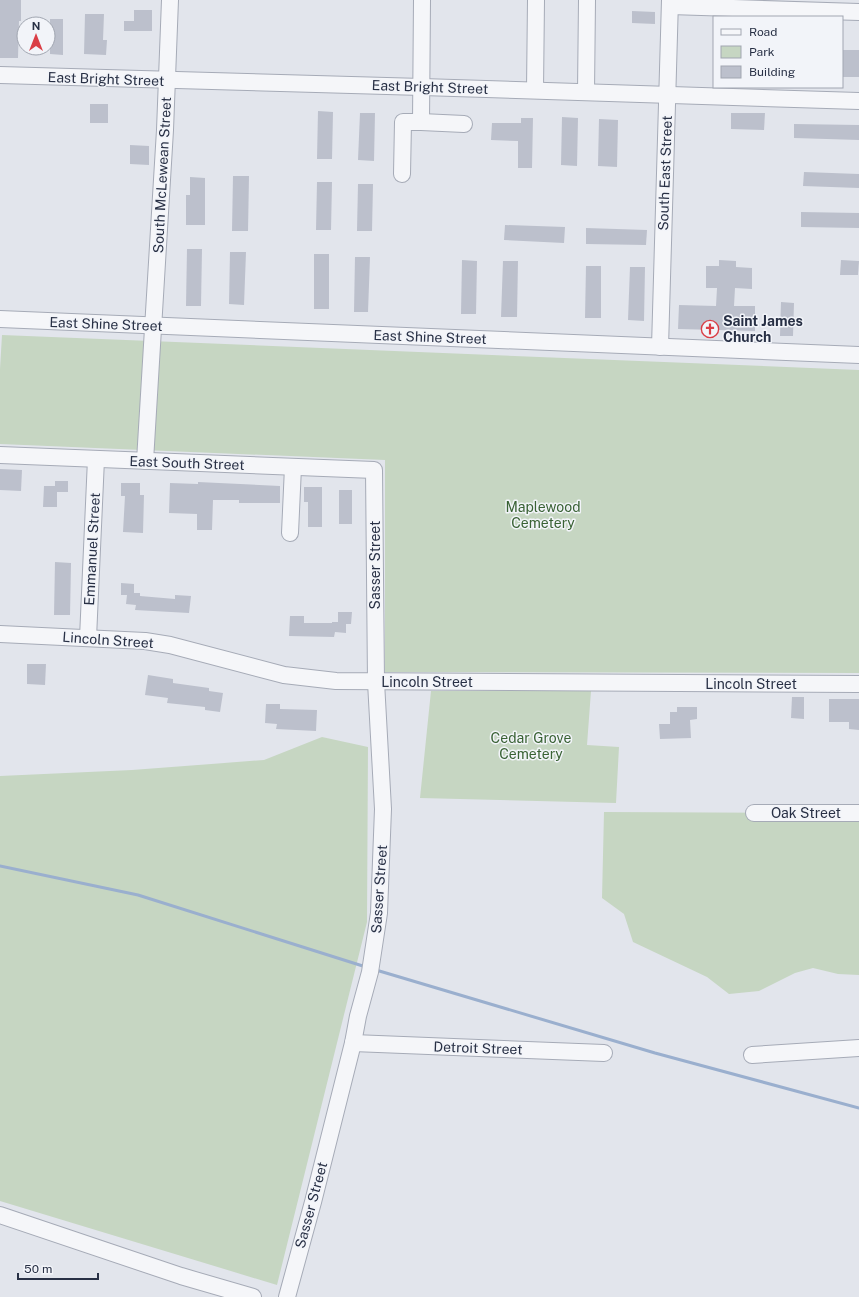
<svg xmlns="http://www.w3.org/2000/svg" width="859" height="1297" font-family="'Public Sans',sans-serif">
  <rect width="100%" height="100%" fill="#e2e5ec"/>
  <g fill="#c6d6c2">
    <polygon points="2,335 859,370 859,673 385,672 385,460 0,444 0,369"/>
    <polygon points="431,691 591,691 587,745 619,747 616,803 420,798"/>
    <polygon points="322,737 368,747 367,922 277,1285 0,1201 0,776 132,770 264,760"/>
    <polygon points="604,812 859,813 859,975 838,974 813,968 795,973 759,991 729,994 707,977 633,942 624,914 602,898"/>
  </g>
  <g fill="none" stroke-linecap="round" stroke-linejoin="round">
    <g stroke="#9aafce" stroke-width="3">
      <polyline points="0,866 138,895 366,967"/>
      <polyline points="376,970 655,1053 859,1108"/>
    </g>
  </g>
  <g fill="#bcc0cc">
    <polygon points="0,0 21,0 21,21 19,21 18,58 0,58"/>
    <polygon points="134,10 152,10 152,31 124,31 124,21 134,21"/>
    <polygon points="632,11 655,12 655,24 632,23"/>
    <polygon points="85,14 104,14 103,40 107,40 106,55 84,54"/>
    <polygon points="50,19 63,19 63,55 50,54"/>
    <rect x="842" y="50" width="17" height="27"/>
    <rect x="90" y="104" width="18" height="19"/>
    <polygon points="318,111 333,112 332,159 317,159"/>
    <polygon points="360,113 375,113 374,161 358,160"/>
    <polygon points="731,113 765,113 764,130 731,129"/>
    <polygon points="562,117 578,118 577,166 561,165"/>
    <polygon points="521,118 533,118 532,168 518,168 518,141 491,140 492,123 521,123"/>
    <polygon points="599,119 618,120 617,167 598,166"/>
    <polygon points="794,124 859,125 859,140 794,138"/>
    <polygon points="130,145 149,146 149,165 130,164"/>
    <polygon points="804,172 859,174 859,188 803,186"/>
    <polygon points="233,176 249,176 248,231 232,231"/>
    <polygon points="190,177 205,178 205,225 186,225 186,195 190,195"/>
    <polygon points="317,182 332,182 331,230 316,230"/>
    <polygon points="358,184 373,184 372,231 357,231"/>
    <polygon points="801,212 859,213 859,228 801,227"/>
    <polygon points="505,225 565,227 564,243 504,240"/>
    <polygon points="586,228 647,230 646,245 586,244"/>
    <polygon points="187,249 202,249 201,306 186,306"/>
    <polygon points="230,252 246,252 244,305 229,304"/>
    <rect x="314" y="254" width="15" height="55"/>
    <polygon points="355,257 370,257 368,312 354,312"/>
    <polygon points="462,260 477,261 476,314 461,314"/>
    <polygon points="719,260 736,261 736,267 752,268 752,289 735,288 734,306 755,306 755,331 678,329 679,305 716,306 717,288 706,288 706,266 719,266"/>
    <polygon points="841,260 859,261 858,275 840,275"/>
    <polygon points="503,261 518,261 517,317 501,317"/>
    <polygon points="586,266 601,266 601,318 585,318"/>
    <polygon points="630,267 645,267 644,321 628,320"/>
    <polygon points="781,302 794,303 793,336 780,336"/>
    <polygon points="0,469 22,470 21,491 0,490"/>
    <polygon points="55,481 68,481 68,492 57,492 57,507 43,507 44,486 55,486"/>
    <polygon points="198,482 280,486 280,503 239,503 239,500 213,500 212,530 197,530 197,514 169,513 170,483 198,484"/>
    <polygon points="121,483 140,483 140,495 144,495 143,533 123,532 125,496 121,496"/>
    <polygon points="304,487 322,487 322,527 308,527 308,502 304,502"/>
    <rect x="339" y="490" width="13" height="34"/>
    <polygon points="55,562 71,563 70,615 54,615"/>
    <polygon points="121,583 134,584 134,593 140,593 140,596 175,599 175,595 191,596 189,613 135,610 136,605 126,604 127,595 121,595"/>
    <polygon points="338,612 352,612 351,624 346,624 346,633 335,632 334,637 289,636 290,616 304,616 304,623 332,623 332,622 338,622"/>
    <polygon points="27,664 46,664 45,685 27,684"/>
    <polygon points="148,675 173,679 173,683 209,688 209,691 223,693 220,712 205,710 205,707 167,703 168,698 145,695"/>
    <polygon points="792,697 804,697 804,719 791,718"/>
    <polygon points="829,699 859,699 859,730 849,729 849,722 829,722"/>
    <polygon points="266,704 280,704 280,709 317,710 316,731 276,729 277,724 265,723"/>
    <polygon points="677,707 697,707 697,719 690,720 691,738 660,739 659,724 670,724 670,712 677,712"/>
  </g>
  <g fill="none" stroke-linecap="round" stroke-linejoin="round">
    <defs>
      <g id="minor">
        <polyline points="670,6 859,12"/>
        <polyline points="0,75 422,87 859,101"/>
        <polyline points="535,90 536,0"/>
        <polyline points="586,92 587,0"/>
        <polyline points="421,122 464,124"/>
        <polyline points="402,174 403,122 421,122 422,0"/>
        <polyline points="0,319 859,355"/>
        <polyline points="660,347 670,0"/>
        <polyline points="0,455 374,470 376,682 383,809 379,913 370,972 358,1016 353,1043 313,1202 287,1297"/>
        <polyline points="145,461 165,130 170,0"/>
        <polyline points="290,533 293,467"/>
        <polyline points="0,634 145,641 170,645 284,675 336,681 859,684"/>
        <polyline points="88,638 96,459"/>
        <polyline points="754,813 859,813"/>
        <polyline points="353,1043 604,1053"/>
        <polyline points="752,1055 859,1048"/>
        <polyline points="0,1215 181,1276 253,1297"/>
      </g>
    </defs>
    <use href="#minor" stroke="#a6abb7" stroke-width="18"/>
    <use href="#minor" stroke="#f5f6f9" stroke-width="16"/>
  </g>
  <defs>
    <symbol id="church-ring" viewBox="-11 -11 22 22"><circle r="9.5" fill="#f2f4f9" stroke="#da3e46" stroke-width="1.5"/><path d="M-1.2-6h2.4v3.5h3.3v2.4h-3.3V6h-2.4V-.1h-3.3v-2.4h3.3Z" fill="#da3e46"/></symbol>
  </defs>
  <g fill-rule="evenodd">
    <use href="#church-ring" x="700" y="319" width="20" height="20"/>
  </g>
  <g text-anchor="middle" stroke-width="3" stroke-linejoin="round" paint-order="stroke">
    <g font-size="14" fill="#283045" stroke="#f2f4f9">
      <text transform="translate(106 79) rotate(2)" y="5">East Bright Street</text>
      <text transform="translate(430 87) rotate(2)" y="5">East Bright Street</text>
      <text transform="translate(665 173) rotate(-88)" y="5">South East Street</text>
      <text transform="translate(162 175) rotate(-87)" y="5">South McLewean Street</text>
      <text transform="translate(106 324) rotate(2)" y="5">East Shine Street</text>
      <text transform="translate(430 337) rotate(2)" y="5">East Shine Street</text>
      <text transform="translate(187 463) rotate(2)" y="5">East South Street</text>
      <text transform="translate(92 549) rotate(-87)" y="5">Emmanuel Street</text>
      <text transform="translate(375 565) rotate(-90)" y="5">Sasser Street</text>
      <text transform="translate(108 640) rotate(4)" y="5">Lincoln Street</text>
      <text x="427" y="687">Lincoln Street</text>
      <text x="751" y="689">Lincoln Street</text>
      <text x="806" y="818">Oak Street</text>
      <text transform="translate(379 889) rotate(-86)" y="5">Sasser Street</text>
      <text transform="translate(478 1048) rotate(2)" y="5">Detroit Street</text>
      <text transform="translate(311 1205) rotate(-75)" y="5">Sasser Street</text>
    </g>
    <g font-size="14" font-weight="bold" fill="#283045" stroke="#f2f4f9" text-anchor="start">
      <text x="723" y="326">Saint James<tspan x="723" dy="16">Church</tspan></text>
    </g>
    <g font-size="14" fill="#396234" stroke="#f2f4f9">
      <text x="543" y="512">Maplewood<tspan x="543" dy="16">Cemetery</tspan></text>
      <text x="531" y="743">Cedar Grove<tspan x="531" dy="16">Cemetery</tspan></text>
    </g>
  </g>
  <rect x="713" y="16" width="130" height="72" fill="#f2f4f9" stroke="#a1a6b1"/>
  <rect x="721" y="29" width="20" height="6" fill="#f5f6f9" stroke="#a1a6b1"/>
  <text x="749" y="36" font-size="12" fill="#283045">Road</text>
  <rect x="721" y="46" width="20" height="12" fill="#c6d6c2" stroke="#a1a6b1"/>
  <text x="749" y="56" font-size="12" fill="#283045">Park</text>
  <rect x="721" y="66" width="20" height="12" fill="#bcc0cc" stroke="#a1a6b1"/>
  <text x="749" y="76" font-size="12" fill="#283045">Building</text>
  <g transform="translate(36 36)"><circle r="19" fill="#f2f4f9" stroke="#a1a6b1"/>
  <path d="M0-3L7 15L0 10L-7 15Z" fill="#da3e46"/>
  <text y="-6" font-size="11" font-weight="bold" text-anchor="middle" fill="#283045">N</text>
  </g>
  <path d="M18 1273v6h80v-6" fill="none" stroke="#283045" stroke-width="2"/>
  <text x="24" y="1273" font-size="12" fill="#283045" stroke="#f2f4f9" stroke-width="3" paint-order="stroke">50 m</text>
</svg>
